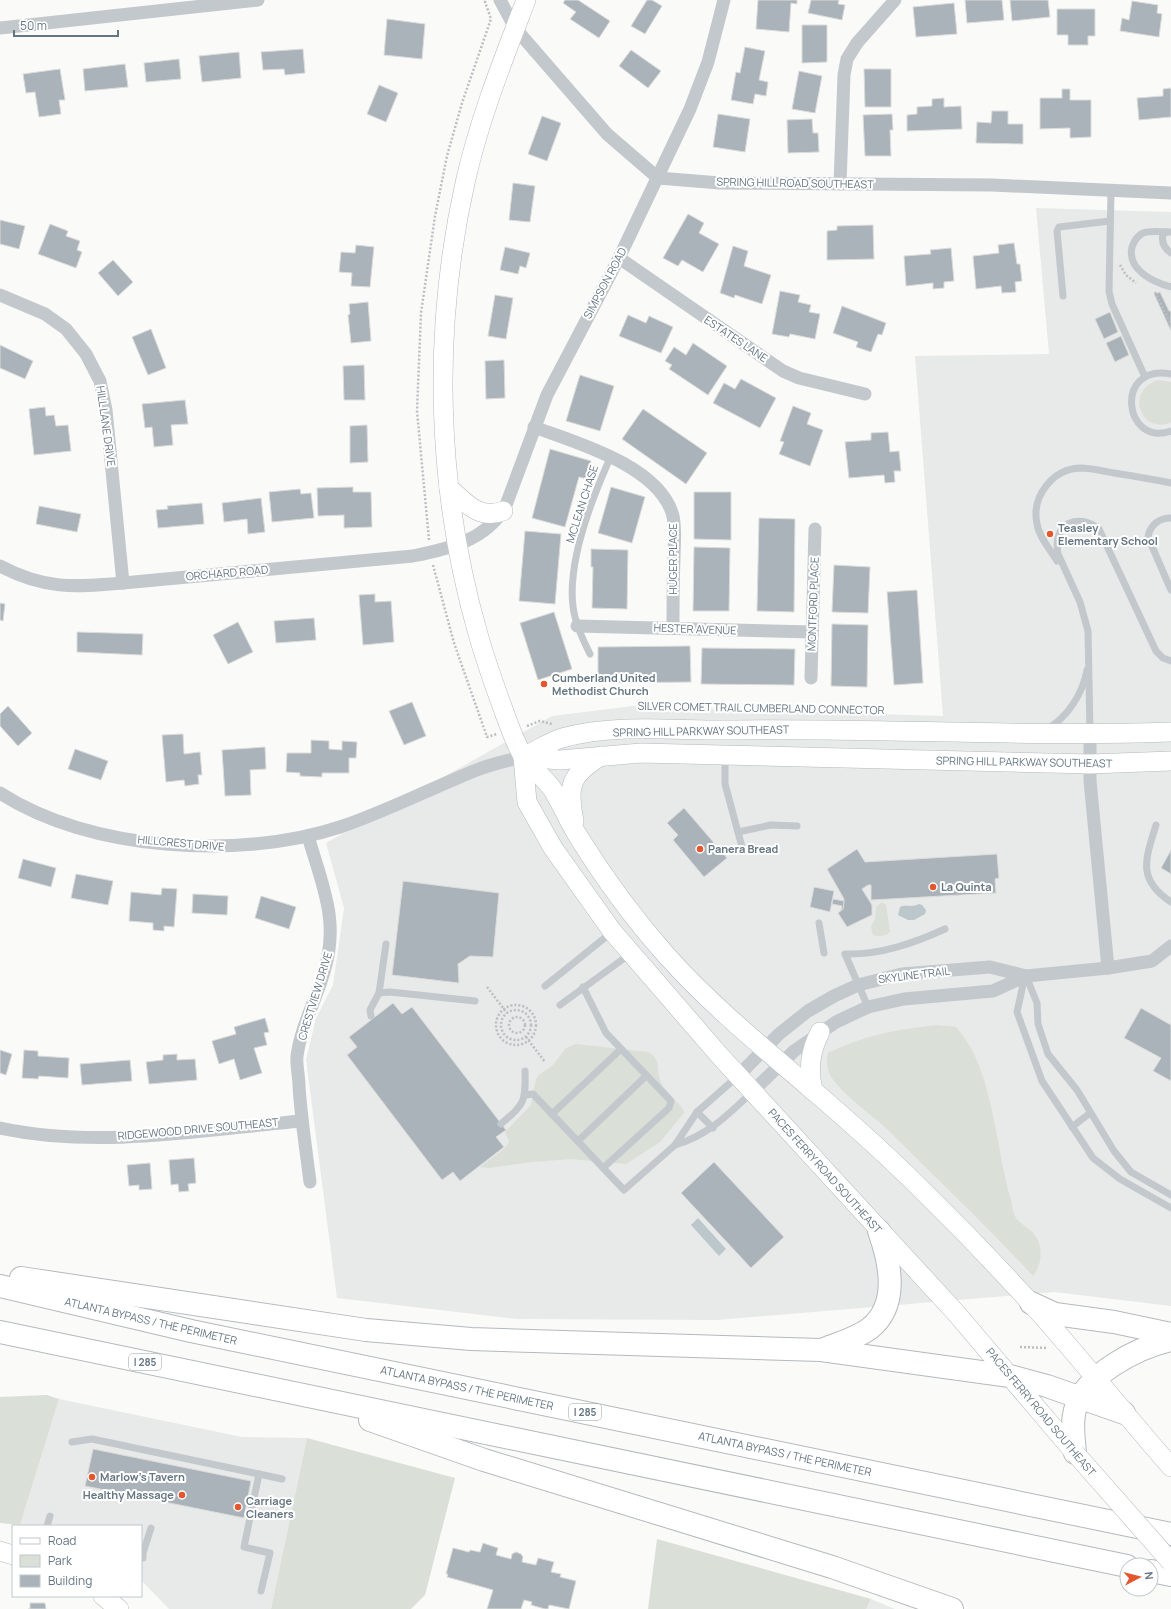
<svg xmlns="http://www.w3.org/2000/svg" width="1171" height="1609" font-family="Manrope,sans-serif">
  <rect width="100%" height="100%" fill="#fafaf8"/>
  <g fill="#e8e9e9">
    <polygon points="1036,208 1171,212 1171,1306 1054,1292 717,1320 516,1319 337,1298 306,1060 316,1018 333,985 344,908 326,843 552,716 633,706 943,716 915,356 1049,354"/>
    <polygon points="59,1399 242,1437 307,1438 271,1609 169,1609 141,1580 141,1526 20,1525"/>
    <polygon points="871,1599 895,1609 866,1609"/>
  </g>
  <g fill="#dadfd7">
    <path d="M1158,380L1171,382V422C1143,436 1123,392 1158,380Z"/>
    <path d="M882,902L886,905L890,932C885,936 879,937 873,935L871,927L875,919L876,907Z"/>
    <path d="M936,1025L956,1027C994,1068 995,1148 1011,1200C1012,1205 1013,1213 1016,1218C1020,1224 1029,1228 1034,1234C1044,1247 1042,1264 1033,1276C987,1226 937,1179 889,1131C870,1113 846,1098 831,1077C827,1070 826,1061 828,1053C865,1035 895,1030 936,1025Z"/>
    <path d="M576,1044L648,1052C663,1061 655,1069 661,1082C665,1092 677,1101 683,1109L684,1113L660,1142L626,1164L571,1159L532,1162L489,1168L480,1167L505,1148L509,1142L505,1132L531,1105L536,1079L539,1075L553,1065L566,1048Z"/>
    <polygon points="47,1395 59,1399 20,1525 0,1523 0,1397"/>
    <polygon points="307,1438 455,1478 425,1595 411,1609 271,1609"/>
    <polygon points="657,1539 871,1599 866,1609 648,1609"/>
  </g>
  <g fill="#bbc7cb">
    <path d="M919,904L922,905L926,910L925,914L914,920H908L898,915L900,907C906,904 912,908 919,904Z"/>
    <polygon points="698,1218 726,1249 719,1256 691,1225"/>
  </g>
  <g fill="#aab3b9" stroke="#dcdcda">
    <polygon points="565,0 578,0 610,21 599,38 570,19 576,12 563,3"/>
    <polygon points="647,0 652,0 662,6 645,34 631,26"/>
    <polygon points="758,0 797,0 797,4 791,3 789,32 756,29"/>
    <polygon points="811,0 839,0 838,4 845,5 842,20 808,13"/>
    <polygon points="965,0 1002,0 1004,20 967,23"/>
    <polygon points="1010,0 1048,0 1050,17 1012,21"/>
    <polygon points="1132,1 1158,5 1157,13 1162,14 1159,37 1120,31 1122,18 1129,20"/>
    <polygon points="954,3 957,34 916,37 913,7"/>
    <polygon points="1057,9 1095,9 1095,36 1088,36 1088,45 1068,45 1068,35 1057,35"/>
    <polygon points="387,19 425,24 422,59 384,55"/>
    <polygon points="802,25 827,25 827,62 802,63"/>
    <polygon points="745,47 765,51 759,80 768,82 766,96 755,94 753,104 731,100 736,72 740,73"/>
    <polygon points="303,49 305,73 285,75 284,69 263,70 261,52"/>
    <polygon points="631,50 661,71 648,88 619,66"/>
    <polygon points="239,52 241,78 202,82 199,56"/>
    <polygon points="179,59 181,79 146,82 144,63"/>
    <polygon points="125,64 128,87 85,91 83,69"/>
    <polygon points="60,69 65,100 59,100 61,114 39,117 35,92 26,93 23,74"/>
    <polygon points="864,69 891,69 891,107 865,107"/>
    <polygon points="799,71 822,76 815,113 792,109"/>
    <polygon points="379,85 398,93 386,122 367,114"/>
    <polygon points="1171,88 1171,117 1139,120 1137,98 1163,96 1163,89"/>
    <polygon points="1062,89 1070,89 1070,100 1091,100 1091,137 1070,138 1070,128 1040,129 1040,98 1062,98"/>
    <polygon points="944,98 944,107 961,106 962,129 907,131 907,115 917,114 917,107 932,106 932,99"/>
    <polygon points="992,111 1008,111 1008,124 1023,124 1023,144 976,143 977,122 991,123"/>
    <polygon points="718,114 750,119 745,152 713,147"/>
    <polygon points="892,114 893,130 890,130 891,156 865,156 863,115"/>
    <polygon points="542,116 561,123 547,161 528,154"/>
    <polygon points="812,119 813,133 818,133 819,152 788,153 787,120"/>
    <polygon points="513,183 535,186 530,222 509,220"/>
    <polygon points="688,214 704,223 699,233 719,244 703,272 682,260 678,266 663,258"/>
    <polygon points="0,220 25,226 19,249 0,244"/>
    <polygon points="50,224 68,231 66,236 80,241 77,250 82,252 76,268 38,254"/>
    <polygon points="873,225 874,259 827,260 827,231 837,230 837,226"/>
    <polygon points="1014,243 1017,264 1020,264 1022,281 1015,282 1016,292 1002,293 1001,286 976,289 973,256 999,253 998,245"/>
    <polygon points="356,245 374,247 370,287 351,286 352,273 339,272 341,252 355,253"/>
    <polygon points="733,246 748,251 744,266 771,275 762,304 735,295 734,298 720,293"/>
    <polygon points="505,247 530,253 526,268 520,266 518,274 500,270"/>
    <polygon points="951,248 954,281 944,282 944,288 933,289 933,283 906,286 904,256 931,254 930,250"/>
    <polygon points="113,260 133,282 118,296 98,273"/>
    <polygon points="780,291 800,295 798,302 811,305 809,312 820,314 815,339 790,334 789,337 772,334"/>
    <polygon points="1160,292 1169,311 1171,311 1171,331 1154,294"/>
    <polygon points="495,295 513,298 506,339 488,336"/>
    <polygon points="368,302 371,341 351,343 348,315 350,314 349,304"/>
    <polygon points="842,306 886,323 882,335 878,334 871,352 856,347 858,342 833,333"/>
    <polygon points="1110,312 1118,332 1104,339 1095,319"/>
    <polygon points="628,315 646,323 649,316 673,327 661,353 619,336"/>
    <polygon points="151,329 166,368 148,375 132,337"/>
    <polygon points="1121,336 1129,355 1115,362 1106,343"/>
    <polygon points="693,343 727,366 708,395 669,369 672,365 665,361 674,347 686,355"/>
    <polygon points="0,345 33,361 25,379 0,368"/>
    <polygon points="504,360 505,398 486,399 485,361"/>
    <polygon points="364,365 365,400 344,400 343,366"/>
    <polygon points="580,375 614,386 600,431 566,421"/>
    <polygon points="741,379 776,398 760,428 713,403 724,383 735,389"/>
    <polygon points="185,400 188,424 171,425 173,445 154,447 152,427 145,428 142,404"/>
    <polygon points="793,406 811,413 807,424 823,430 810,466 779,454 784,442 780,441"/>
    <polygon points="45,407 46,416 54,415 56,426 68,425 71,451 34,455 29,409"/>
    <polygon points="643,409 707,453 686,484 622,439"/>
    <polygon points="367,425 368,462 350,463 350,426"/>
    <polygon points="888,432 890,452 899,451 901,471 894,471 895,482 885,483 884,475 849,478 845,442 871,440 871,433"/>
    <polygon points="550,449 591,461 587,479 579,477 565,527 532,518"/>
    <polygon points="353,487 353,492 371,492 372,527 344,528 344,515 318,516 317,488"/>
    <polygon points="611,487 645,497 632,543 598,533"/>
    <polygon points="300,489 301,494 311,493 314,518 272,522 269,492"/>
    <polygon points="694,492 731,492 731,540 694,539"/>
    <polygon points="261,498 265,532 248,534 247,519 224,522 222,503"/>
    <polygon points="202,503 204,524 158,528 156,510 168,509 167,506"/>
    <polygon points="39,506 81,514 77,532 36,524"/>
    <polygon points="759,518 795,519 794,612 757,611"/>
    <polygon points="525,531 561,534 555,604 519,601"/>
    <polygon points="694,547 730,548 729,611 693,611"/>
    <polygon points="591,549 628,550 627,609 592,608 593,567 591,567"/>
    <polygon points="834,565 870,567 868,613 832,612"/>
    <polygon points="917,590 923,683 894,685 887,592"/>
    <polygon points="375,594 375,602 391,601 394,642 363,645 359,595"/>
    <polygon points="0,603 5,604 3,621 0,620"/>
    <polygon points="554,612 572,669 538,680 520,623"/>
    <polygon points="314,618 316,640 276,643 274,621"/>
    <polygon points="238,622 253,652 228,664 213,635"/>
    <polygon points="832,624 868,625 867,687 831,686"/>
    <polygon points="77,632 143,634 142,655 77,652"/>
    <polygon points="690,646 691,682 598,683 598,647"/>
    <polygon points="702,648 795,649 794,685 701,684"/>
    <polygon points="412,702 426,736 404,745 389,711"/>
    <polygon points="8,706 32,733 18,746 0,726 0,714"/>
    <polygon points="183,734 184,754 200,752 202,775 198,775 199,784 185,786 184,780 166,782 162,735"/>
    <polygon points="311,740 329,741 329,749 342,750 342,741 357,742 356,758 349,758 349,773 322,773 322,777 300,776 300,773 286,772 287,753 311,753"/>
    <polygon points="265,747 266,769 250,770 251,795 225,796 222,750"/>
    <polygon points="75,749 108,761 101,780 68,769"/>
    <polygon points="684,808 727,858 704,877 673,840 678,835 667,823"/>
    <polygon points="857,849 865,862 997,854 999,878 995,879 996,893 871,900 871,885 868,885 862,889 872,905 872,915 847,927 838,913 843,909 844,899 827,869"/>
    <polygon points="1171,850 1171,874 1161,868"/>
    <polygon points="23,859 56,868 51,887 18,878"/>
    <polygon points="76,874 113,881 108,905 71,898"/>
    <polygon points="403,881 499,893 493,957 470,956 458,964 459,983 392,975"/>
    <polygon points="814,887 834,891 830,912 810,907"/>
    <polygon points="162,888 177,889 174,927 164,926 164,931 153,930 153,923 129,921 131,892 161,895"/>
    <polygon points="193,894 228,896 227,915 192,913"/>
    <polygon points="261,896 296,907 289,929 255,918"/>
    <polygon points="833,899 844,901 843,909 841,910 842,906 832,904"/>
    <polygon points="393,1003 402,1014 412,1007 506,1130 496,1137 504,1147 460,1181 453,1172 442,1180 347,1055 357,1047 349,1037"/>
    <polygon points="1141,1008 1171,1025 1171,1081 1153,1071 1161,1058 1124,1038"/>
    <polygon points="265,1018 269,1032 264,1033 267,1045 254,1048 262,1073 240,1080 234,1059 219,1064 212,1041 236,1034 234,1027"/>
    <polygon points="0,1050 12,1054 6,1075 0,1073"/>
    <polygon points="24,1050 38,1051 38,1056 69,1058 68,1078 39,1076 38,1079 22,1078"/>
    <polygon points="177,1054 177,1060 195,1059 197,1080 149,1084 146,1062 163,1060 163,1055"/>
    <polygon points="130,1060 132,1081 82,1085 80,1064"/>
    <polygon points="194,1158 196,1183 188,1184 189,1191 179,1192 178,1184 171,1185 169,1160"/>
    <polygon points="714,1162 784,1237 751,1268 681,1193"/>
    <polygon points="150,1163 152,1189 139,1190 139,1185 129,1186 127,1165"/>
    <polygon points="93,1449 251,1481 244,1518 85,1486"/>
    <polygon points="483,1543 498,1548 496,1555 511,1559 512,1554 516,1552 521,1554 523,1557 522,1562 536,1565 538,1558 554,1562 551,1572 561,1574 560,1577 576,1581 569,1609 549,1605 548,1609 545,1609 531,1605 532,1602 524,1600 521,1609 487,1609 493,1590 447,1577 448,1574 446,1574 453,1548 469,1552 470,1550 480,1552"/>
    <polygon points="30,1603 45,1603 46,1609 28,1609 30,1609"/>
  </g>
  <g fill="none" stroke-linecap="round" stroke-linejoin="round">
    <defs>
      <g id="secondary">
        <path d="M526,0C503,60 479,120 465,183C432,331 436,488 478,634C486,662 496,690 506,717C511,730 516,746 524,757C532,769 545,778 553,790C562,805 569,822 578,836C604,878 634,919 667,956C710,1004 760,1045 809,1087C849,1121 888,1156 925,1193C961,1228 995,1264 1029,1301C1078,1355 1123,1412 1171,1467"/>
        <path d="M449,488C466,503 479,520 503,511"/>
        <polyline points="523,757 527,802 553,848 612,931 720,1056 956,1313 1075,1453"/>
        <path d="M523,757C536,751 549,742 562,738C616,723 676,731 732,730C878,728 1024,737 1171,732"/>
        <polyline points="525,757 560,760 641,753 1090,764 1171,761"/>
        <path d="M574,821C567,786 570,775 601,756"/>
        <path d="M813,1091C808,1069 810,1052 820,1032"/>
        <polyline points="0,1551 13,1555"/>
        <polyline points="103,1596 119,1609"/>
      </g>
      <g id="highway">
        <polyline points="21,1278 366,1330 471,1339 821,1350 1010,1376 1047,1386 1124,1413"/>
        <polyline points="0,1286 191,1331 1171,1534"/>
        <polyline points="1031,1303 1055,1314 1114,1322 1171,1334"/>
        <polyline points="0,1332 1127,1566"/>
        <path d="M824,1349C839,1343 855,1339 869,1329C900,1305 890,1262 879,1231"/>
        <polyline points="370,1420 484,1460 832,1567 952,1609"/>
        <path d="M1075,1453C1074,1439 1071,1424 1075,1410C1085,1374 1137,1348 1171,1340"/>
        <polyline points="1151,1571 1171,1575"/>
      </g>
    </defs>
    <use href="#secondary" stroke="#b3babf" stroke-width="20"/>
    <use href="#highway" stroke="#b4b9bd" stroke-width="24"/>
    <g stroke="#bbbfc2" stroke-width="2.5" stroke-dasharray="2 2" stroke-linecap="butt">
      <polyline points="1120,265 1126,275 1136,283"/>
      <polyline points="1155,292 1171,325"/>
      <polyline points="429,540 417,411 421,313 435,216 447,156 462,103 491,19 485,2 487,0"/>
      <polyline points="433,565 454,643 487,737 497,734"/>
      <polyline points="527,726 540,721 552,724"/>
      <polyline points="487,987 507,1013"/>
      <circle cx="516" cy="1025" r="20"/>
      <circle cx="516" cy="1025" r="15"/>
      <circle cx="517" cy="1025" r="8"/>
      <polyline points="526,1037 545,1062"/>
      <polyline points="1020,1347 1048,1348"/>
    </g>
    <g stroke="#c3c8cc" stroke-width="7">
      <polyline points="1111,192 1109,291 1112,304 1145,377"/>
      <path d="M1167,232L1163,234C1161,242 1164,248 1171,253"/>
      <path d="M1171,232C1162,232 1151,230 1143,233C1137,236 1134,241 1132,247C1127,270 1153,282 1171,287"/>
      <polyline points="1063,296 1057,231 1059,227 1110,221"/>
      <path d="M1171,374C1113,363 1124,448 1171,431"/>
      <path d="M1171,518C1159,518 1150,525 1148,537L1171,590"/>
      <path d="M1057,561C1050,549 1039,537 1037,524C1031,496 1053,469 1080,468C1091,468 1103,471 1114,473C1133,476 1152,479 1171,483"/>
      <path d="M590,654C584,642 578,630 575,617C563,570 592,498 611,456"/>
      <path d="M1047,729C1068,717 1083,693 1087,670"/>
      <path d="M1090,733L1088,631L1080,602L1058,554C1052,524 1077,512 1099,529L1156,651L1163,658L1171,661"/>
      <polyline points="725,756 725,784 742,847"/>
      <path d="M1156,825C1146,858 1136,879 1171,902"/>
      <polyline points="738,832 771,825 797,826"/>
      <polyline points="819,923 824,953"/>
      <polyline points="1025,976 1017,1012 1042,1081 1093,1158 1120,1179 1171,1208"/>
      <polyline points="1026,976 1037,1003 1038,1024 1048,1054 1077,1090 1114,1151 1131,1172 1171,1195"/>
      <polyline points="545,986 612,932"/>
      <polyline points="583,987 606,1033 671,1101 669,1108 603,1168"/>
      <polyline points="379,993 386,944"/>
      <polyline points="560,1005 630,954"/>
      <path d="M868,1007L845,954C881,955 914,943 945,929"/>
      <polyline points="371,1016 370,1010 379,993 390,992 475,1001"/>
      <path d="M738,1076L697,1112L675,1145C707,1136 728,1115 751,1093"/>
      <polyline points="525,1095 533,1094 624,1190 675,1145"/>
      <polyline points="697,1112 713,1128"/>
      <polyline points="552,1114 621,1049"/>
      <path d="M501,1124C524,1104 526,1103 525,1071"/>
      <polyline points="1072,1127 1090,1113"/>
      <polyline points="578,1141 646,1076"/>
      <polyline points="72,1442 92,1439 259,1474 244,1547 270,1553 261,1591"/>
      <polyline points="259,1474 282,1479"/>
      <polyline points="47,1526 50,1516"/>
      <polyline points="143,1558 143,1553 151,1528"/>
    </g>
    <g stroke="#c3c8cc" stroke-width="13">
      <polyline points="500,0 515,28 607,134 658,178 720,183 992,185 1171,193"/>
      <polyline points="0,28 258,0"/>
      <polyline points="840,184 844,75 847,59 857,43 895,0"/>
      <polyline points="619,258 783,371 799,378 865,394"/>
      <polyline points="0,295 45,314 66,329 86,354 100,381 106,410 123,583"/>
      <path d="M534,427C577,443 660,466 673,516C676,530 674,544 674,558C673,582 673,605 673,628"/>
      <path d="M0,566C45,590 75,587 123,583L413,556C448,549 488,540 506,505L547,395L619,258L690,109L708,62L724,0"/>
      <polyline points="577,626 812,632"/>
      <polyline points="811,678 815,529"/>
      <polyline points="1090,735 1090,781 1108,968"/>
      <path d="M0,793C89,851 240,860 340,827C376,815 411,798 446,783C458,778 470,772 482,768C496,763 510,760 523,757"/>
      <path d="M308,836C322,885 340,921 324,972C316,1000 301,1026 297,1056C296,1065 299,1076 299,1086C301,1118 306,1150 310,1182"/>
      <polyline points="738,1076 779,1034 808,1011 834,996 858,985 902,974 990,967 1026,976"/>
      <polyline points="753,1091 794,1051 836,1022 868,1007 904,999 993,991 1026,976 1108,968 1152,961 1171,946"/>
      <path d="M0,1128C98,1149 203,1130 301,1121"/>
    </g>
    <use href="#secondary" stroke="#fff" stroke-width="19"/>
    <use href="#highway" stroke="#fff" stroke-width="22"/>
    <defs>
      <polyline id="secondary-bridge" points="1075,1453 1171,1562"/>
    </defs>
    <use href="#secondary-bridge" stroke="#b3babf" stroke-width="20" stroke-linecap="butt"/>
    <use href="#secondary-bridge" stroke="#fff" stroke-width="19"/>
  </g>
  <g fill="#e4572e" stroke="#fff" stroke-width="1.5">
    <circle cx="1050" cy="534" r="4"/>
    <circle cx="544" cy="684" r="4"/>
    <circle cx="700" cy="849" r="4"/>
    <circle cx="933" cy="887" r="4"/>
    <circle cx="92" cy="1477" r="4"/>
    <circle cx="182" cy="1495" r="4"/>
    <circle cx="238" cy="1507" r="4"/>
  </g>
  <g text-anchor="middle" stroke-width="4" stroke-linejoin="round" paint-order="stroke">
    <g fill="#fff" stroke="#939fa8" stroke-width="1">
      <rect x="129" y="1354" width="32" height="16" rx="3"/>
      <rect x="569" y="1404" width="32" height="16" rx="3"/>
    </g>
    <g font-size="10" font-weight="bold" fill="#657683">
      <text x="145" y="1366">I 285</text>
      <text x="585" y="1416">I 285</text>
    </g>
    <g font-size="11" fill="#657683" stroke="#fff">
      <text transform="translate(795 183) rotate(1)" y="4">SPRING HILL ROAD SOUTHEAST</text>
      <text transform="translate(605 283) rotate(-62)" y="4">SIMPSON ROAD</text>
      <text transform="translate(736 339) rotate(34)" y="4">ESTATES LANE</text>
      <text transform="translate(106 426) rotate(82)" y="4">HILL LANE DRIVE</text>
      <text transform="translate(582 504) rotate(-72)" y="4">MCLEAN CHASE</text>
      <text transform="translate(673 559) rotate(-90)" y="4">HUGER PLACE</text>
      <text transform="translate(227 573) rotate(-5)" y="4">ORCHARD ROAD</text>
      <text transform="translate(813 604) rotate(-88)" y="4">MONTFORD PLACE</text>
      <text transform="translate(695 629) rotate(2)" y="4">HESTER AVENUE</text>
      <text transform="translate(761 708) rotate(1)" y="4">SILVER COMET TRAIL CUMBERLAND CONNECTOR</text>
      <text transform="translate(701 731) rotate(-1)" y="4">SPRING HILL PARKWAY SOUTHEAST</text>
      <text transform="translate(1024 762) rotate(1)" y="4">SPRING HILL PARKWAY SOUTHEAST</text>
      <text transform="translate(181 843) rotate(5)" y="4">HILLCREST DRIVE</text>
      <text transform="translate(914 975) rotate(-7)" y="4">SKYLINE TRAIL</text>
      <text transform="translate(315 996) rotate(-73)" y="4">CRESTVIEW DRIVE</text>
      <text transform="translate(198 1129) rotate(-5)" y="4">RIDGEWOOD DRIVE SOUTHEAST</text>
      <text transform="translate(825 1171) rotate(48)" y="4">PACES FERRY ROAD SOUTHEAST</text>
      <text transform="translate(151 1321) rotate(13)" y="4">ATLANTA BYPASS / THE PERIMETER</text>
      <text transform="translate(467 1388) rotate(12)" y="4">ATLANTA BYPASS / THE PERIMETER</text>
      <text transform="translate(1041 1412) rotate(50)" y="4">PACES FERRY ROAD SOUTHEAST</text>
      <text transform="translate(785 1454) rotate(12)" y="4">ATLANTA BYPASS / THE PERIMETER</text>
    </g>
    <g font-size="11" font-weight="bold" fill="#657683" stroke="#fff" text-anchor="start">
      <text x="1058" y="532">Teasley<tspan x="1058" dy="13">Elementary School</tspan></text>
      <text x="552" y="682">Cumberland United<tspan x="552" dy="13">Methodist Church</tspan></text>
      <text x="708" y="853">Panera Bread</text>
      <text x="941" y="891">La Quinta</text>
      <text x="100" y="1481">Marlow's Tavern</text>
      <text x="174" y="1499" text-anchor="end">Healthy Massage</text>
      <text x="246" y="1505">Carriage<tspan x="246" dy="13">Cleaners</tspan></text>
    </g>
  </g>
  <rect x="12" y="1525" width="130" height="72" fill="#ffffff" stroke="#c1c8cd"/>
  <rect x="20" y="1538" width="20" height="6" fill="#ffffff" stroke="#c1c8cd"/>
  <text x="48" y="1545" font-size="12" fill="#657683">Road</text>
  <rect x="20" y="1555" width="20" height="12" fill="#dadfd7" stroke="#c1c8cd"/>
  <text x="48" y="1565" font-size="12" fill="#657683">Park</text>
  <rect x="20" y="1575" width="20" height="12" fill="#aab3b9" stroke="#c1c8cd"/>
  <text x="48" y="1585" font-size="12" fill="#657683">Building</text>
  <g transform="translate(1139 1577) rotate(83)"><circle r="19" fill="#ffffff" stroke="#c1c8cd"/>
  <path d="M0-3L7 15L0 10L-7 15Z" fill="#e4572e"/>
  <text y="-6" font-size="11" font-weight="bold" text-anchor="middle" fill="#657683">N</text>
  </g>
  <path d="M14 30v6h104v-6" fill="none" stroke="#657683" stroke-width="2"/>
  <text x="20" y="30" font-size="12" fill="#657683" stroke="#ffffff" stroke-width="3" paint-order="stroke">50 m</text>
</svg>
